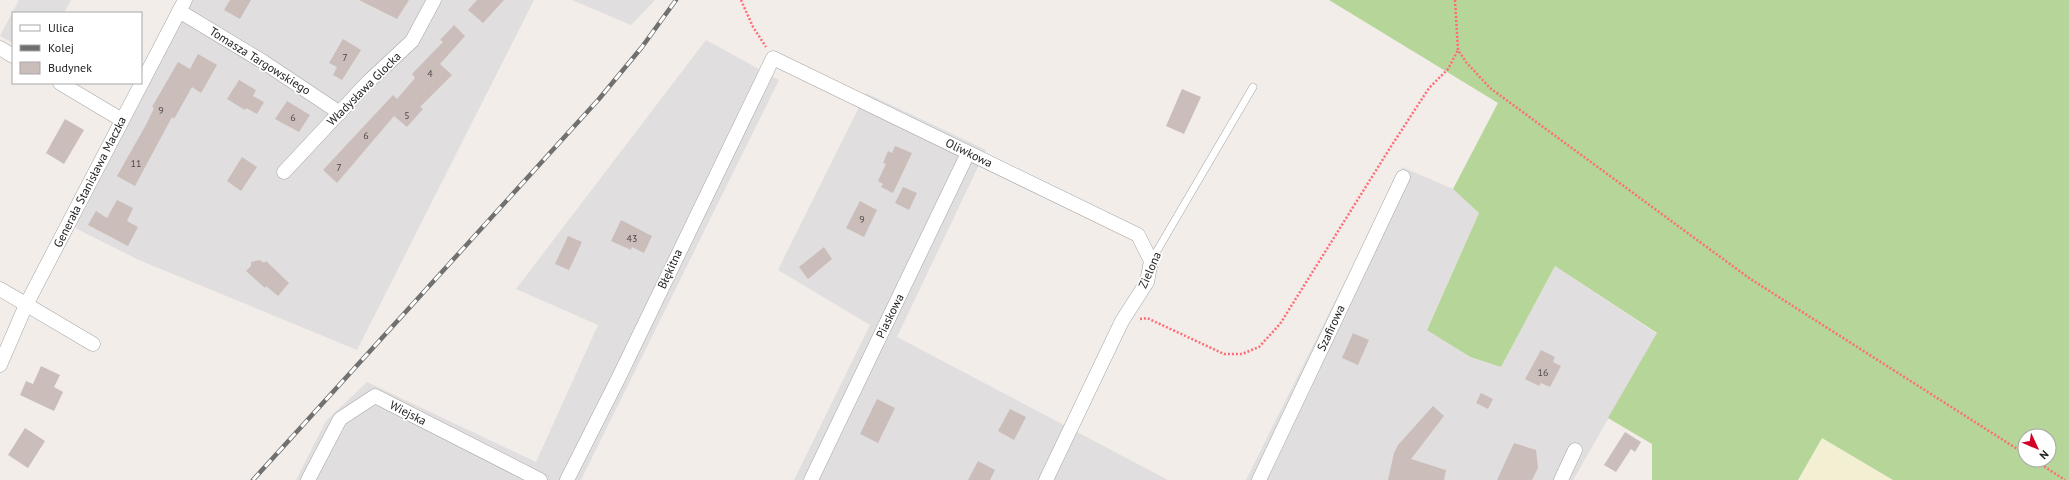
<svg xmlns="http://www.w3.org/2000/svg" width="2069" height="480" font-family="'PT Sans',sans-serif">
  <rect width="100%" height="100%" fill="#f2ede8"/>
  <g fill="#e0dedf">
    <polygon points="19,0 71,0 64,13 13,13 13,43 0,36"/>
    <polygon points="193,0 534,0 357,350 139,260 75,228"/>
    <polygon points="572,0 655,0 631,25"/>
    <polygon points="706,40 779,80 581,480 296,480 326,421 367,382 536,462 598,325 516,289"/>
    <polygon points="866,93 986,150 897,337 1168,480 794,480 870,325 778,270"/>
    <polygon points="1402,167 1453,189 1479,213 1427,329 1469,357 1501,367 1555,266 1657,334 1573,480 1246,480"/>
  </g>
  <polygon fill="#f2efd2" points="1822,438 1893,480 1798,480"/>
  <path fill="#b5d599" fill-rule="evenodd" d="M1329,0H2069V480H1893L1822,438L1798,480H1652V444L1608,418L1657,333L1555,266L1501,367L1470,357L1427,330L1479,213L1453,189L1498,103ZM2025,436H2049V460H2025Z"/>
  <g fill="#cbbeba">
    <polygon points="230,0 251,0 240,19 224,10"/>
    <polygon points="359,0 409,0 397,19"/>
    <polygon points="477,0 504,0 483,23 468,10"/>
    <polygon points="454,25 465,36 440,64 452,75 420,107 423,109 407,127 394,116 337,183 323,170 393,95 397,99 415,78 412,74 443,42 440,40"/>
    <polygon points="343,39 361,50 342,80 333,75 337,67 329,63"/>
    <polygon points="198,54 217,65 201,93 192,87 174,119 172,117 135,186 117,176 147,123 154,108 152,107 178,62 190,69"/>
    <polygon points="239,80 256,90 253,96 264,102 257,114 246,108 245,110 227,99"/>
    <polygon points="1182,89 1201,97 1184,134 1166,126"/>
    <polygon points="287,101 310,115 299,132 275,119"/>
    <polygon points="65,119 84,130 64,164 46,153"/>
    <polygon points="895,146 912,153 893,193 881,187 883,184 878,181 886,164 883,163 888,151 892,153"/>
    <polygon points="242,157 257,167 241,191 227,181"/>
    <polygon points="903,187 917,193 909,210 895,203"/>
    <polygon points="117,200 133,208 127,221 138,227 128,246 88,225 96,211 107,218"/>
    <polygon points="860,201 877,210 864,237 846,228"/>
    <polygon points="621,220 652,236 644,253 632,247 631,250 611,241"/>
    <polygon points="568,236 582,242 569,270 555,264"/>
    <polygon points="824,247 832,259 808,279 799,267"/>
    <polygon points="260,260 264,263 266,261 289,283 278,296 266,286 265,288 246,271 251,266 251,262"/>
    <polygon points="1353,333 1369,340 1358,365 1342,358"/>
    <polygon points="1541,350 1555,357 1553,362 1561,366 1550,387 1541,383 1539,386 1525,379"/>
    <polygon points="41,366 60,375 54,387 63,392 54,411 20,395 26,381 33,384"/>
    <polygon points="1481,393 1493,399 1488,409 1476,403"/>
    <polygon points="877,399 895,408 878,443 860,434"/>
    <polygon points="1433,406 1444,416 1411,459 1446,470 1444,480 1388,480 1394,453 1398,445"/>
    <polygon points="1010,409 1026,417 1014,440 998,431"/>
    <polygon points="25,428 45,441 28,468 8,455"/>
    <polygon points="1625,432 1641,442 1635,452 1631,449 1616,472 1604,465"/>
    <polygon points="1514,443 1536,450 1538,468 1532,480 1497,480"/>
    <polygon points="978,461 995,470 990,480 968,480"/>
  </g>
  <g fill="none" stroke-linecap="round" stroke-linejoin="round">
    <defs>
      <polyline id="service" points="1151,261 1253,87"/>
      <g id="minor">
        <polyline points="179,11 262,61 340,113"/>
        <polyline points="0,48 13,56"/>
        <polyline points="60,83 122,120"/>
        <polyline points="284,172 368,82 412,41 434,0"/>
        <polyline points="0,289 93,344"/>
        <polyline points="0,365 26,305 185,0"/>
        <polyline points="308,480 340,419 375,396 540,480"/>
        <polyline points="567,480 619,377 773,58 1138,235 1151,261 1147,282 1122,321 1046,480"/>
        <polyline points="811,480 968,153"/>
        <polyline points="1259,480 1403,177"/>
        <polyline points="1561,480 1575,450"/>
      </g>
    </defs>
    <use href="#service" stroke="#a6a6a6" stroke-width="8"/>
    <use href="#minor" stroke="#a6a6a6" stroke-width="15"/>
    <g stroke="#ff6c77" stroke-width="2.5" stroke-dasharray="2 2" stroke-linecap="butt">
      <polyline points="741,0 753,27 766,47"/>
      <polyline points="1455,0 1458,50 1466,62 1490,88 1749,278 2025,454"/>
      <polyline points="1140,319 1147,318 1224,354 1242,354 1259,347 1280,324 1390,148 1429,88 1448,69 1458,50"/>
      <polyline points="2034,460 2065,480"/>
    </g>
    <use href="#service" stroke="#fff" stroke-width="7"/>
    <use href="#minor" stroke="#fff" stroke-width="14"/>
    <defs>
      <polyline id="rail" points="253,480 599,99 642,47 676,0"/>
    </defs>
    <use href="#rail" stroke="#707070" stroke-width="4.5"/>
    <use href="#rail" stroke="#fff" stroke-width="3" stroke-dasharray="9" stroke-linecap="butt"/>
  </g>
  <g text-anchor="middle" stroke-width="3.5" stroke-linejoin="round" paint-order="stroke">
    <g font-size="10" fill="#4c4948">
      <text x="345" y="61">7</text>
      <text x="430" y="77">4</text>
      <text x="161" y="114">9</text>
      <text x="407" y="119">5</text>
      <text x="293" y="121">6</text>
      <text x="366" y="139">6</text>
      <text x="136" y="167">11</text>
      <text x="339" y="171">7</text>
      <text x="862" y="223">9</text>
      <text x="632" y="242">43</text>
      <text x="1543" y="376">16</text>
    </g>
    <g font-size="12" fill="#222" stroke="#fff">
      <text transform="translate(260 61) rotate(32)" y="4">Tomasza Targowskiego</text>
      <text transform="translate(364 89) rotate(-45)" y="4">Władysława Glocka</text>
      <text transform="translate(969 153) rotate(26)" y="4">Oliwkowa</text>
      <text transform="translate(90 182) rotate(-63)" y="4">Generała Stanisława Maczka</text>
      <text transform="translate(670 269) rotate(-65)" y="4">Błękitna</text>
      <text transform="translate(1150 270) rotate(-66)" y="4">Zielona</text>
      <text transform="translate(890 316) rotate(-64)" y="4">Piaskowa</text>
      <text transform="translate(1331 328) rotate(-65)" y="4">Szafirowa</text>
      <text transform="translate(408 413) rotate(27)" y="4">Wiejska</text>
    </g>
  </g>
  <rect x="12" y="12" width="130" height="72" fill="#ffffff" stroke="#a7a7a7"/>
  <rect x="20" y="25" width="20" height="6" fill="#ffffff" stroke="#a7a7a7"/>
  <text x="48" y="32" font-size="12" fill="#222222">Ulica</text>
  <rect x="20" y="45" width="20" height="6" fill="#707070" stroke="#a7a7a7"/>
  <text x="48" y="52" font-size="12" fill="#222222">Kolej</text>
  <rect x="20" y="62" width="20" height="12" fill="#cbbeba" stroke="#a7a7a7"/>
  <text x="48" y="72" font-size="12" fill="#222222">Budynek</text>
  <g transform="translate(2037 448) rotate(134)"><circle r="19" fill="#ffffff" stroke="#a7a7a7"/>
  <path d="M0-3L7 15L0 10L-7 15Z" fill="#d30025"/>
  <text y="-6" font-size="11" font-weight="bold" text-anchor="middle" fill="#222222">N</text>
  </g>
</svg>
